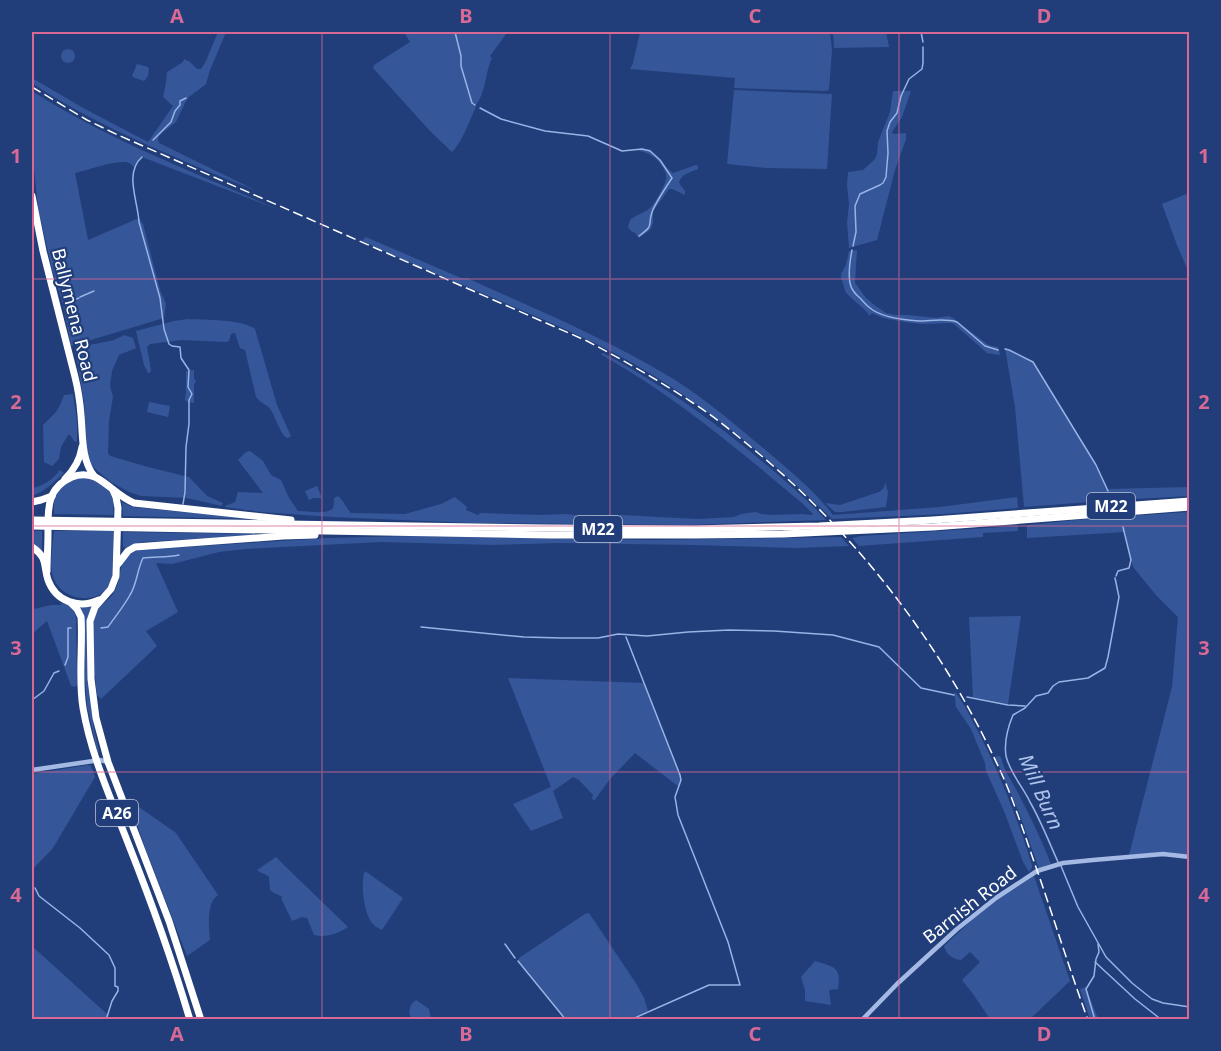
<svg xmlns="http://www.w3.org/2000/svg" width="1221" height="1051" font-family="'Noto Sans',sans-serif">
  <rect width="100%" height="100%" fill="#223e7a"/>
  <g fill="#355698">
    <path d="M218,32H226L210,70L206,84L189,97L185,103L176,122L163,132L159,136L158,140L159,143L255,190C225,179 195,166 166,153C119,133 74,111 32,83V78L85,109L148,142L173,106L163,97L166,83L167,72L183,62L184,59L190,62L197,69H201L206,61Z"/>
    <path d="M404,32H507C502,41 496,47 490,56L492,58C485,72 486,94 475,106L476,107C469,121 463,141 452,152L430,131L373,68L374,65L410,42Z"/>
    <polygon points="640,32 830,32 832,50 829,90 826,91 734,88 735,78 630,69 633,63"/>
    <polygon points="833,32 886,32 889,47 834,48"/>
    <circle cx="68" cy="56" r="7"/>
    <path d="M137,64L148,67C150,71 148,78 144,81L135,78L132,76Z"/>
    <polygon points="734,90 832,94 827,169 767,168 727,164"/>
    <path d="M32,91C108,140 194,172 277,209L142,157L138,161L134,167C131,164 130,163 126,162C112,161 88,170 75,173L88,240L139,218L143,224L160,290L166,304L164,318L71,346L63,305L52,269L38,208L32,148Z"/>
    <polygon points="893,91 911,91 902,117 892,132 893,134 906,133 906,139 895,170 877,240 849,248 847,222 849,204 847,185 848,172 863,170 875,159 877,154 878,142 890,112"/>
    <path d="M650,149C653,153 657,155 660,159C665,165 667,169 673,173L696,165L698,166V169C690,172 680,175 679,183L685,191V195L672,189H669L653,211V223L650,230L639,238L635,233L631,231L628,227L630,220C636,215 644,213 650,208C655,203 668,182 666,175C666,172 663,168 662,166C656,157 650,153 639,151V150Z"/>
    <polygon points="1189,193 1189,273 1177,245 1162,204"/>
    <path d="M366,237L461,278H467C537,310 609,339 675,380C708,401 738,427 768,452C790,471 816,492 833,515L940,507L1017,497L1018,508L944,514L832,519C772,460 708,407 636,365C603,346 568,330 533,315C476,290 418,267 362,241Z"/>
    <polygon points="857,250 855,283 866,298 873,304 886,313 895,315 908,315 936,318 949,316 953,318 987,344 991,346 998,347 1000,355 987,353 954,324 951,323 922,324 904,322 883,318 872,313 869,316 867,312 846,293 841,277 841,274 846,265 849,251"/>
    <path d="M188,319C205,320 242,319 255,329L277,405L291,436L288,438L285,437C279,429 276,419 271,410C267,404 261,404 256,397L245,350L240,348L235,333L231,334L229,341L226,342L181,340L150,344L147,347L151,370L150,373H148L144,365L136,331L174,321Z"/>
    <path d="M124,335L133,338L136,348L119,355L112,371L110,386L113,397L109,421L108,453L110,456L148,467L189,477L207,496L223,503L222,506L187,498L141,496L129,492L111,482L94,468L90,463L87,451L84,401L75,351C84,344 98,344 110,341C115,340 119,338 124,335Z"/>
    <path d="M1005,348C1014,350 1025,357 1033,362L1090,455L1108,489L1189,487V496L1116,500L1024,507L1015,407Z"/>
    <path d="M603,353C667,387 721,426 776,473C793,488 811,503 826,520L688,525L472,523L332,517L261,512L225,507V506L235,502L238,492L263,493L238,460L246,452L250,451L263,461L271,475L281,480L289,498L298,511C306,511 329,515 333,508C334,507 334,500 334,498L338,496C344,501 346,508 351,513L405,514L441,504L455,497L467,507L466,510L478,515L480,513L541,515L565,514L585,516L621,515L698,519L734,517L741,514L756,512L761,514L771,515L801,514L812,515L813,514L803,504C740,451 675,396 602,355L601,354Z"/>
    <polygon points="194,370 194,379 196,381 194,385 194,403 188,402 185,400 186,392 186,371"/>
    <polygon points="73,394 77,421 77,441 75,442 70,435 68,435 61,447 59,459 52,466 44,462 43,425 56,412 60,405 64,395"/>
    <polygon points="149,402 170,406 168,417 147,412"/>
    <path d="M60,470L64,473C54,482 44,492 32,496V488C44,486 52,480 60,470Z"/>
    <path d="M81,477C93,478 107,482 113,495C115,501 113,509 113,515L54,514C54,508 53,499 56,494C60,484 72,480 81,477Z"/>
    <polygon points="885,482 888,492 886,507 842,512 835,512 825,503 840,505 879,492 884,488"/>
    <polygon points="317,486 322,498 314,498 309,500 305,491"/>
    <polygon points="122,502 132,507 257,519 123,516"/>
    <polygon points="1189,512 1189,855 1163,852 1129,855 1172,687 1178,617 1156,595 1133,567 1125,532 1027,538 1027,525 1096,518"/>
    <polygon points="1018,526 1018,531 983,533 983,537 859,546 852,538 860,536"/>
    <polygon points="32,531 42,531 42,550 32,544"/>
    <path d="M54,531H113C113,543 116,567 113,578C104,607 62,603 53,577C49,565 53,543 54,531Z"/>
    <polygon points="123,532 258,534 260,535 142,542 126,548 123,547"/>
    <path d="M411,536L652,540L841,537L849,546L797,548L693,545L559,543L493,545L381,542L246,549L219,552L172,564L156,563L178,612L146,631L157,646L101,699L97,695L95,675H93C93,658 89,623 98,609C103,602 111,599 114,592C124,575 115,558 139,550L327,538Z"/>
    <polygon points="59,603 68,604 75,613 76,617 77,685 75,687 71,686 70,683 47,621 33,633 32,631 32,606 34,609 51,605 62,605"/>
    <polygon points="92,606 88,672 93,724 99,751 98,755 87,706 79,607"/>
    <polygon points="1021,616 1008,704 973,697 969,617"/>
    <polygon points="508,678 644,683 680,775 681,780 679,787 635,753 610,779 594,801 592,798 593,795 579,780 573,777 553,791 563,818 531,831 513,804 551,787"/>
    <path d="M954,691C965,703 972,721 980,735C1001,777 1018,820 1032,865V868L1029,872L1023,862L1004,811L986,771L985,763L971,729L956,707Z"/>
    <path d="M999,756L1001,757C1004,771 1013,783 1019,795C1031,818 1042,841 1051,864L1039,869L1020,815L995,757Z"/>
    <polygon points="88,765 91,766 95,777 53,848 32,870 32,774"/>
    <path d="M131,798L136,805L176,833L218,895C206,903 209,926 210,940L187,956L146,850L128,799Z"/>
    <path d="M276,857L285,866L348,927C337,934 326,938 314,935L307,918L302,917L292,921L281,898L283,897L274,893L270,890L269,877C265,873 261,874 257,870Z"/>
    <path d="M365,871L403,898L382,930C379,928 375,927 373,924C364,915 360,882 365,871Z"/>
    <path d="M1034,876L1070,981L1030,1019H990L973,994L962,980L980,962L970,952L961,960C952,959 946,954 944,946L973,919L996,901Z"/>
    <polygon points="589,913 637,985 644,998 648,1011 630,1019 566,1019 518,961 519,958 585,914"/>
    <polygon points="32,946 108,1015 106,1019 36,1019 32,1015"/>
    <path d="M815,961C833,967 842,966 838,989L829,990L831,1005L805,1001V990L801,977Z"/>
    <polygon points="1086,987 1098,1019 1090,1019 1080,989"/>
    <path d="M416,1000L429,1009L431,1019H411C408,1012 409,1005 416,1000Z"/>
  </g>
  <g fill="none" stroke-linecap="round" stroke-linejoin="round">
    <g stroke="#98b3e6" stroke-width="1.5">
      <polyline points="455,32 461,56 461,66 472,103 475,105"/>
      <polyline points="921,32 923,42"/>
      <path d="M480,108L501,119L545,131L588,136L622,151L642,149L650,151L660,160L672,178C666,187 656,202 652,212C647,228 655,224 639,236"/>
      <polyline points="153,140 171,122 175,111 180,105 180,101 186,98"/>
      <path d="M142,157C124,173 138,201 139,222L160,298L164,329L169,344L172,346L180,347L181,358L189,370L188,387L192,394L189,400V424L186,447L185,492L183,504"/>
      <polyline points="853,246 856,232 855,206 860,194 880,185 883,183 886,177 888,153 887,131 890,122 897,113 901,96 909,79 922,69 923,63 923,47"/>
      <path d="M852,250C850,260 848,272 850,283C851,289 855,294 860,298C863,301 866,305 870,308C882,318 904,320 919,321C931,321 945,318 957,322L985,346L998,350"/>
      <polyline points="80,297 94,291"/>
      <polyline points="64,304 79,298"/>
      <polyline points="1005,349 1009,350 1033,362 1096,465 1108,491"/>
      <polyline points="1116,576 1118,571 1129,568 1131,560 1123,527"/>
      <polyline points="421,627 524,637 562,638 598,638 618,634 647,636 688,632 729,630 774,631 833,635 879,647 921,688 954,695"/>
      <path d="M101,628L108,627C115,617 124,606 130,595C137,584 137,570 143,558C154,556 167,558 179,555"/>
      <polyline points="626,637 680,775 681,780 675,797 678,815 728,942 740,985 709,985 630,1020"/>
      <polyline points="65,665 68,657 68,628 71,628"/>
      <polyline points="967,697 1008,705 1025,706"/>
      <polyline points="32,700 44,691 54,673 59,671"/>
      <path d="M1058,862C1049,842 1041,821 1030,802C1023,787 1010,773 1006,756C1004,743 1008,727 1013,715L1025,708L1036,696L1048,693L1053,686L1059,682L1088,678L1105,668L1108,657L1119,597L1115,578"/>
      <polyline points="1061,866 1078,907 1106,957 1132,983 1152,999 1163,1003 1190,1007"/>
      <polyline points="32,881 33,884"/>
      <polyline points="35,888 39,896 80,928 109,955 115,968 115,986 118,987 118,991 112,1001 106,1020"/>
      <polyline points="505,944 515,958"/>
      <polyline points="518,961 566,1020"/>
      <polyline points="1095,962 1135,999 1158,1017"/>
      <polyline points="1095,1020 1086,989 1094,976 1096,959 1099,952 1098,944"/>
    </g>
    <g stroke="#a4bae5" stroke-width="4.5">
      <polyline points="32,770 100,760 108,762"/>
      <polyline points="862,1020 897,984 957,929 996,898 1037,871 1063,863 1093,860 1163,854 1190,857"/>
    </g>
    <g stroke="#fff" stroke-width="7">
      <path d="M32,196L43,251L75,377C78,389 80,402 81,415C83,436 81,459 94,476"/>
      <path d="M65,479C74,470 80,460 82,447"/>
      <polyline points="113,490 116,497 118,508 116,576 111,589 95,607 90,621 91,679 96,718 108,762 169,921 201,1020"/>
      <polyline points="32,502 41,500 52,496"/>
      <polyline points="32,520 548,528 694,529 819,526 933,520 1190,501"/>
      <polyline points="32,526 550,535 695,535 783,534 933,527 1190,507"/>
      <path d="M32,547C48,558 43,564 48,580C56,602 79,609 99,600"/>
      <polyline points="118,564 128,551 135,547 283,536 315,535"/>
      <path d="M47,571C47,558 48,546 48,533C48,510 46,488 72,477C79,474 87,474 95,477C109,484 119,497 134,503L291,520"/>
      <path d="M71,603L77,609L81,617C83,647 78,678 83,708C91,755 111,799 128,843C151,901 172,959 190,1020"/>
    </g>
    <path stroke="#fff" stroke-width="1.5" stroke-dasharray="10 4.5" stroke-linecap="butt" d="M32,87L87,120L118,135L587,341C623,360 658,380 693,403C718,419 741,439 764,458C867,546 949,656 1004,779C1017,810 1027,842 1038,873C1055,922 1070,971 1088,1020"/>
  </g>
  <path fill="none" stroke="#d76994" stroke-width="1.5" stroke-opacity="0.55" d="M322,32V1020M610,32V1020M899,32V1020M32,279H1190M32,526H1190M32,772H1190"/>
  <g text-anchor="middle" stroke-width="4.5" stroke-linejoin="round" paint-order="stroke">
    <g fill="#223e7a" stroke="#bdc5d7" stroke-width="1.5">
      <rect x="1087" y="493" width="48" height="26" rx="4.5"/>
      <rect x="574" y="516" width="48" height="26" rx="4.5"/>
      <rect x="96" y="800" width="42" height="26" rx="4.5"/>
    </g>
    <g font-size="16" font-weight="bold" fill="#fff">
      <text x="1111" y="512">M22</text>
      <text x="598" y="535">M22</text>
      <text x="117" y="819">A26</text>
    </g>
    <g font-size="18" fill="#fff" stroke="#223e7a">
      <text transform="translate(74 315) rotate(76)" y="6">Ballymena Road</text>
      <text transform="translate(970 905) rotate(-38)" y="6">Barnish Road</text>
    </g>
    <g font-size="20" font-style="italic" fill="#afc4ed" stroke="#223e7a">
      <text transform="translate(1041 792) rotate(66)" y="7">Mill Burn</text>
    </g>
  </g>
  <rect width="1221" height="1051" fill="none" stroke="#223e7a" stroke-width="66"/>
  <rect x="33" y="33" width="1155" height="985" fill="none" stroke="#d76994" stroke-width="2"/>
  <g font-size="20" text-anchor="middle" font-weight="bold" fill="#d76994">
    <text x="177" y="23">A</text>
    <text x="466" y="23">B</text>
    <text x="755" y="23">C</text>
    <text x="1044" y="23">D</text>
    <text x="16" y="163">1</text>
    <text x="1204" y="163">1</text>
    <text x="16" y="409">2</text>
    <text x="1204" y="409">2</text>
    <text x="16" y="655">3</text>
    <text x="1204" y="655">3</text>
    <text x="16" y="902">4</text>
    <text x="1204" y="902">4</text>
    <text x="177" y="1041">A</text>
    <text x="466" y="1041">B</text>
    <text x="755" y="1041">C</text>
    <text x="1044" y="1041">D</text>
  </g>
</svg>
